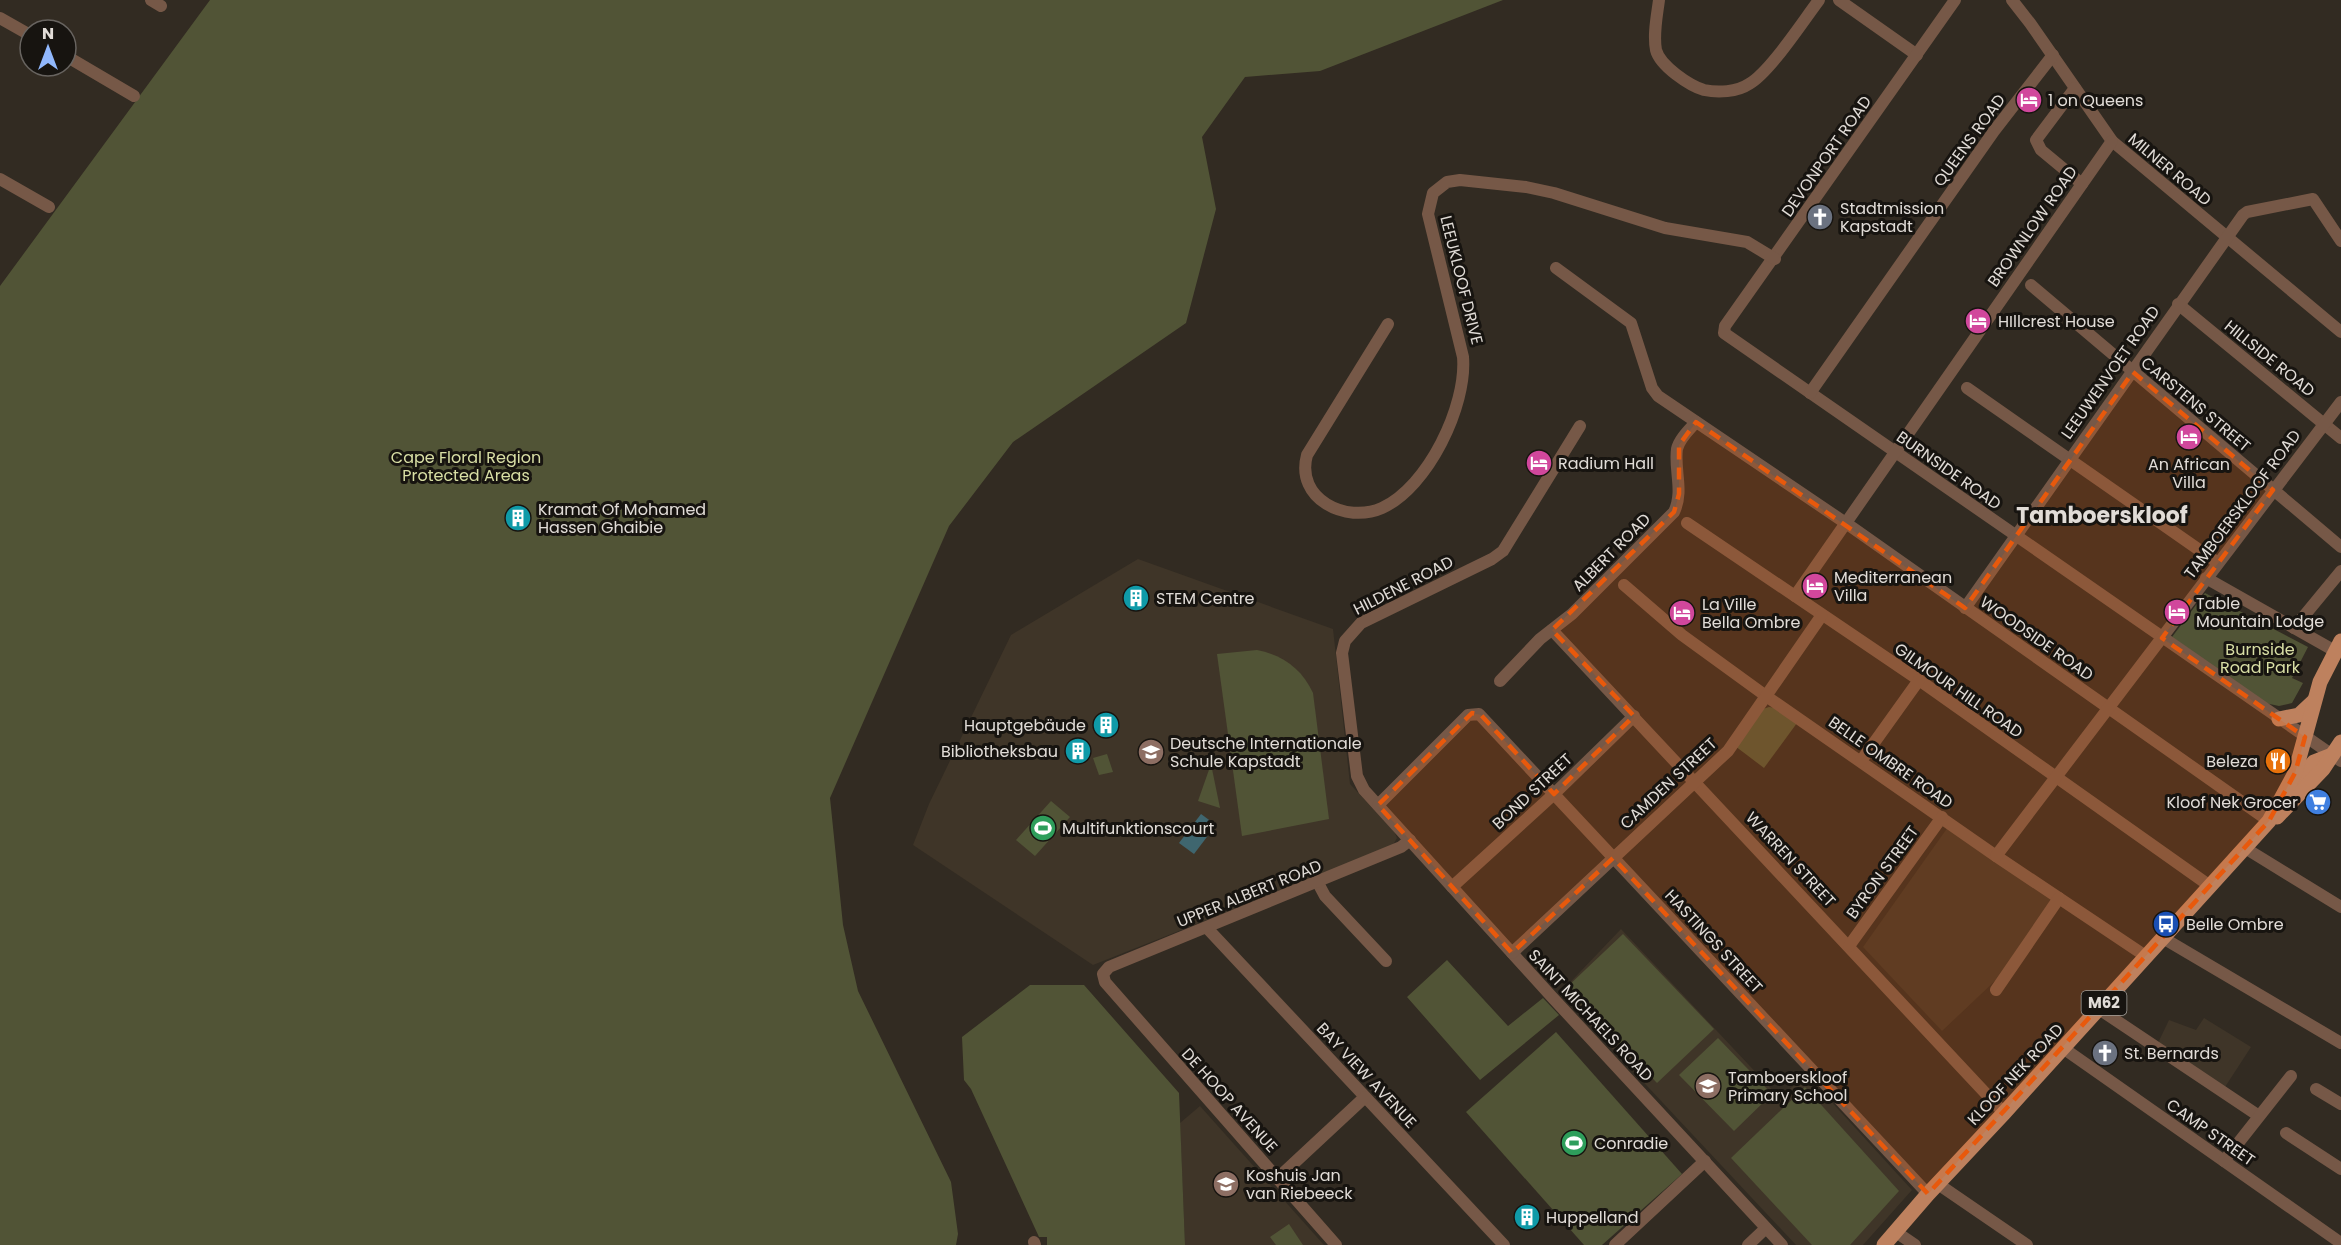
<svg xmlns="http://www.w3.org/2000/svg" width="2341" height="1245" font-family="Poppins,sans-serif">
  <rect width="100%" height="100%" fill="#322b22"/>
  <g fill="#3f3528">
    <polygon points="1138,559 1333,629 1350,784 1394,831 1397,838 1393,845 1388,848 1093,965 913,845 929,804 1011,635"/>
    <polygon points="1948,827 2052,898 1997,979 1942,1031 1863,947"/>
    <polygon points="1621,929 1780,1098 1806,1074 1912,1190 1863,1245 1796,1245 1560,993"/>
    <polygon points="2204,1018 2251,1047 2225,1087 2158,1043 2169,1020 2196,1030"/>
    <polygon points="1200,1106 1324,1245 1185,1245 1180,1123"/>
  </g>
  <g fill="#515436">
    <polygon points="210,0 1503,0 1320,71 1245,77 1202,137 1216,209 1186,323 1013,442 949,526 830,798 843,925 858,991 951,1182 958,1234 956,1245 0,1245 0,286"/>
    <polygon points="2205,593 2308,647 2292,678 2303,683 2292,703 2279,706 2265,703 2172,637"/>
    <path d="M1257,650C1283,655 1302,669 1313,693L1329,819L1242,836L1217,654Z"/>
    <polygon points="1769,707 1776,708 1797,723 1764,768 1735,746 1763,709"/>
    <polygon points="1107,754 1113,772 1099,775 1093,758"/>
    <polygon points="1211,764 1220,808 1198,801"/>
    <polygon points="1051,801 1070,817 1035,856 1016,840"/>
    <polygon points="1623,934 1714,1029 1657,1083 1566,988"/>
    <polygon points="1447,960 1508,1026 1543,998 1559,1015 1480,1080 1407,997"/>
    <polygon points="1030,985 1084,985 1179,1093 1185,1245 1047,1245 1047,1237 1039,1237 971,1089 964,1080 962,1037"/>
    <polygon points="1556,1032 1682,1174 1602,1245 1584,1245 1466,1112"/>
    <polygon points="1718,1038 1772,1094 1734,1131 1679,1075"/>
    <polygon points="1805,1087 1899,1191 1850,1245 1812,1245 1731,1158"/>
    <polygon points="1289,1224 1303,1245 1276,1245 1270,1237"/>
  </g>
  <polygon fill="#3f666f" points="1201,814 1216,825 1194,854 1179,843"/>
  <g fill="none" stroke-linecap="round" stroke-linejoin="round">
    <g stroke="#765847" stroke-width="12">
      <polyline points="151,0 161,6"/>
      <path d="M1659,0C1657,16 1653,34 1656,50C1660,66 1690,86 1704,90C1718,93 1737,92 1749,84C1770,72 1803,21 1819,0"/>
      <polyline points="1839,0 1917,55"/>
      <polyline points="1955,0 1725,326 1724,333 2341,761"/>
      <polyline points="2012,0 2030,23 2112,141 2341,332"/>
      <polyline points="0,18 30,35"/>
      <polyline points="66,56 134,96"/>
      <polyline points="2075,88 2036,140 2041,150 2082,184"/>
      <polyline points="0,179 49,207"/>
      <polyline points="1556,268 1631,323 1652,388 1658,396 1853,528 2269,821"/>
      <polyline points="2031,285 2341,547"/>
      <polyline points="2178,304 2341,438"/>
      <path d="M1388,324L1307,455C1295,499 1346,524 1382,508C1428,487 1467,406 1463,357L1428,214L1433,193L1447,182L1460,180L1526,187L1554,193L1665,228L1747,242L1775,259"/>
      <polyline points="1967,388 2218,563"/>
      <polyline points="1810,393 1994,131 2053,55"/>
      <polyline points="1580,426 1503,551 1492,559 1361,623 1345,641 1342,653 1357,776 1364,790 1552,997 1782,1245"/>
      <polyline points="1687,523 1919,680 2210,886"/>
      <polyline points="2206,578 2335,651"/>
      <polyline points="1624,585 1682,635 1766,696 1996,856 2147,957"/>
      <polyline points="1795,596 2112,141"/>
      <polyline points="1965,608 2243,215 2247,212 2313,199 2341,241"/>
      <polyline points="2294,628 2341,571"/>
      <polyline points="1552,630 2004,1113"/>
      <path d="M1500,681L1540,639L1572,614L1674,512C1684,491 1674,470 1677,449C1679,439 1690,429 1696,422"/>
      <polyline points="1861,761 1919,680"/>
      <polyline points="1378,805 1468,715 1479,714 1928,1194"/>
      <polyline points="2245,848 2341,907"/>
      <polyline points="1996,856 2341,402"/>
      <polyline points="1318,883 1325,896 1386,961"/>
      <polyline points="1452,887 1554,794 1634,716"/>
      <polyline points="1207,928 1504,1245"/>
      <polyline points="2163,938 2341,1043"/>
      <polyline points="1849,946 1942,817"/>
      <polyline points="1512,953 1728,751 1822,615"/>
      <polyline points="1996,990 2059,898"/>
      <polyline points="2099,1009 2259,1116"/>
      <polyline points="2063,1048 2341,1243"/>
      <polyline points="2316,1089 2341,1104"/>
      <polyline points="2286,1133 2341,1169"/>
      <polyline points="2224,1161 2291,1076"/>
      <polyline points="1278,1178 1365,1097"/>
      <polyline points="1938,1184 2027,1245"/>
      <polyline points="1896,1232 1915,1245"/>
      <polyline points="1034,1242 1035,1245"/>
      <polyline points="1336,1245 1105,982 1103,974 1109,967 1401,847 1410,840"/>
      <polyline points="1615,1245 1705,1161"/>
      <polyline points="1748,1245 1766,1228"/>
    </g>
    <g stroke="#be815e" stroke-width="15">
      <polyline points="2279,719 2299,715 2314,701"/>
      <polyline points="2296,783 2314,762 2332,755"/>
      <polyline points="2277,817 2323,769 2341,742"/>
      <polyline points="1884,1245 1928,1194 2004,1113 2269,821 2295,773 2320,682 2341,641"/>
    </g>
  </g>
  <path fill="#e8590c" fill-opacity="0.2" stroke="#e8590c" stroke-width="4.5" stroke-dasharray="12 8" stroke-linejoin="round" d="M2133,372L2273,490L2162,638L2305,737L2295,773L2269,821L1928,1194L1613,858L1512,953L1378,805L1472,713L1481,715L1554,794L1634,716L1552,630L1674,512L1679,494V445L1696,422L1965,608Z"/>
  <defs>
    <symbol id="hotel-disc" viewBox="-11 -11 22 22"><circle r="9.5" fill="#d1479c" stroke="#171410"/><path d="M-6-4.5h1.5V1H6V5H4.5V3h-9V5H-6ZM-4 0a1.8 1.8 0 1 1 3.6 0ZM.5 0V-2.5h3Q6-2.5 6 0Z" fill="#fff"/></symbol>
    <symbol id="church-disc" viewBox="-11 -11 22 22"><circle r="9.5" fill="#6b7280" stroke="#171410"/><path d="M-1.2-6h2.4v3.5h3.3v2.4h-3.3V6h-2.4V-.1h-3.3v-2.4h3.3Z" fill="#fff"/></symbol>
    <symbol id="building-disc" viewBox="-11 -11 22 22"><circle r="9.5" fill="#0f9aa8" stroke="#171410"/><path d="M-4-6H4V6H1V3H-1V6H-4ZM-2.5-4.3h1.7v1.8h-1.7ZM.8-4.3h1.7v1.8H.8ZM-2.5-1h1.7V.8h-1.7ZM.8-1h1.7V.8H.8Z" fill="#fff"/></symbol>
    <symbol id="school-disc" viewBox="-11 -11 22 22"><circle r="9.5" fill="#8d6e63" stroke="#171410"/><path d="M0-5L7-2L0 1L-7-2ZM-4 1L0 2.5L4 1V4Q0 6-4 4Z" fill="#fff"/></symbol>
    <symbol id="restaurant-disc" viewBox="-11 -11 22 22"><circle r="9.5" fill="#e8710a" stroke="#171410"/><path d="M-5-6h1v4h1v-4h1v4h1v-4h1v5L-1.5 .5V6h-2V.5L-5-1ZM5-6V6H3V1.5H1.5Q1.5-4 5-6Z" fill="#fff"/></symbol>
    <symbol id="supermarket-disc" viewBox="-11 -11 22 22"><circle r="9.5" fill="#3f7fe0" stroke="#171410"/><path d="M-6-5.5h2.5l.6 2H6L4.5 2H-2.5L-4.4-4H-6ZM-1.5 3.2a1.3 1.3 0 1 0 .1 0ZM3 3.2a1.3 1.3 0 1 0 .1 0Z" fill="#fff"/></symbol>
    <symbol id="stadium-disc" viewBox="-11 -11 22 22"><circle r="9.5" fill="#2e9e5b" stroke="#171410"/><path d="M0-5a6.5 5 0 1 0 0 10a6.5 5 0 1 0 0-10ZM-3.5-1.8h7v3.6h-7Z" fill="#fff"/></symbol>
    <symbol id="bus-disc" viewBox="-11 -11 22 22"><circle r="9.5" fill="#1a4fb4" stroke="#171410"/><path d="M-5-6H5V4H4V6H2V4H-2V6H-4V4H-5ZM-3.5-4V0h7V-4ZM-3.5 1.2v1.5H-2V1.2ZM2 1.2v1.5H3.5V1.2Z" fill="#fff"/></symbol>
  </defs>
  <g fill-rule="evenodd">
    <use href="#hotel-disc" x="2014" y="85" width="30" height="30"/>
    <use href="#church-disc" x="1805" y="202" width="30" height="30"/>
    <use href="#hotel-disc" x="1963" y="306" width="30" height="30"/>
    <use href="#hotel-disc" x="2174" y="422" width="30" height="30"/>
    <use href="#hotel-disc" x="1524" y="448" width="30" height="30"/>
    <use href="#building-disc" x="503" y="503" width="30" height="30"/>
    <use href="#hotel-disc" x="1800" y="571" width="30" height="30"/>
    <use href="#building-disc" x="1121" y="583" width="30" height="30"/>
    <use href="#hotel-disc" x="2162" y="597" width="30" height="30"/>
    <use href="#hotel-disc" x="1667" y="598" width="30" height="30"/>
    <use href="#building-disc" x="1091" y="710" width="30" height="30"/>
    <use href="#building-disc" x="1063" y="736" width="30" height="30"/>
    <use href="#school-disc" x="1136" y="737" width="30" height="30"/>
    <use href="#restaurant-disc" x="2263" y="746" width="30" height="30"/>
    <use href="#supermarket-disc" x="2303" y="787" width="30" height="30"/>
    <use href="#stadium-disc" x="1028" y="813" width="30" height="30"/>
    <use href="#bus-disc" x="2151" y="909" width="30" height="30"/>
    <use href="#church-disc" x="2090" y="1038" width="30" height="30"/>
    <use href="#school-disc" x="1693" y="1071" width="30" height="30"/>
    <use href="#stadium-disc" x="1559" y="1128" width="30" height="30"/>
    <use href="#school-disc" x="1211" y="1169" width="30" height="30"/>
    <use href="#building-disc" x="1512" y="1202" width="30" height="30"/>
  </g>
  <g text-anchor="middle" stroke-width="6" stroke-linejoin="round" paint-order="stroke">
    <rect fill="#171410" stroke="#a4a09b" stroke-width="1.5" x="2081.5" y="991" width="45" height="24" rx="4.5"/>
    <g font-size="15" font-weight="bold" fill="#e1dcd7">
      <text x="2104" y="1008">M62</text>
    </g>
    <g font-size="16" fill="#e1dcd7" stroke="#171410" text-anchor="start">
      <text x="2048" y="106">1 on Queens</text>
      <text x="1840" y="214">Stadtmission<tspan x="1840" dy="18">Kapstadt</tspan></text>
      <text x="1998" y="327">HIllcrest House</text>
      <text x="1558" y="469">Radium Hall</text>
      <text x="2189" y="470" text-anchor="middle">An African<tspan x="2189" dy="18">Villa</tspan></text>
      <text x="538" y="515">Kramat Of Mohamed<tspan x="538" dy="18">Hassen Ghaibie</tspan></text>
      <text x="1834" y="583">Mediterranean<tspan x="1834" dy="18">Villa</tspan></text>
      <text x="1156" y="604">STEM Centre</text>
      <text x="2196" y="609">Table<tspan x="2196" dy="18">Mountain Lodge</tspan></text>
      <text x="1702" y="610">La Ville<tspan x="1702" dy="18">Bella Ombre</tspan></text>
      <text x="1086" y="731" text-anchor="end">Hauptgebäude</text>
      <text x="1170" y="749">Deutsche Internationale<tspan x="1170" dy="18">Schule Kapstadt</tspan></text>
      <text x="1058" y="757" text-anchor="end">Bibliotheksbau</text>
      <text x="2258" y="767" text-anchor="end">Beleza</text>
      <text x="2298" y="808" text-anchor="end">Kloof Nek Grocer</text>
      <text x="1062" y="834">Multifunktionscourt</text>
      <text x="2186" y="930">Belle Ombre</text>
      <text x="2124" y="1059">St. Bernards</text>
      <text x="1728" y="1083">Tamboerskloof<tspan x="1728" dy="18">Primary School</tspan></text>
      <text x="1594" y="1149">Conradie</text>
      <text x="1246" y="1181">Koshuis Jan<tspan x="1246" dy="18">van Riebeeck</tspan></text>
      <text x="1546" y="1223">Huppelland</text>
    </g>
    <g font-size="16" fill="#e1dcd7" stroke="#171410">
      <text transform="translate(1969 140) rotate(-54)" y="6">QUEENS ROAD</text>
      <text transform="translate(1826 156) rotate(-55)" y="6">DEVONPORT ROAD</text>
      <text transform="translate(2170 169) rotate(40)" y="6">MILNER ROAD</text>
      <text transform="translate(2032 226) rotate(-55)" y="6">BROWNLOW ROAD</text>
      <text transform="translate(1462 280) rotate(76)" y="6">LEEUKLOOF DRIVE</text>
      <text transform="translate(2270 358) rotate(39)" y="6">HILLSIDE ROAD</text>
      <text transform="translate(2110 372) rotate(-55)" y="6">LEEUWENVOET ROAD</text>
      <text transform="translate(2196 404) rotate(40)" y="6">CARSTENS STREET</text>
      <text transform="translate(1949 470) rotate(35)" y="6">BURNSIDE ROAD</text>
      <text transform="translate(2242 504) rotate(-53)" y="6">TAMBOERSKLOOF ROAD</text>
      <text transform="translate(1611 552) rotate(-45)" y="6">ALBERT ROAD</text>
      <text transform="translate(1403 585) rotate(-27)" y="6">HILDENE ROAD</text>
      <text transform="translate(2037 638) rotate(35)" y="6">WOODSIDE ROAD</text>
      <text transform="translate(1959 690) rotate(35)" y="6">GILMOUR HILL ROAD</text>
      <text transform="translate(1891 762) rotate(35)" y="6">BELLE OMBRE ROAD</text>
      <text transform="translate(1668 783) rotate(-43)" y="6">CAMDEN STREET</text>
      <text transform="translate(1532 791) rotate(-43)" y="6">BOND STREET</text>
      <text transform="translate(1791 859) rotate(47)" y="6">WARREN STREET</text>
      <text transform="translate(1882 872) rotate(-54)" y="6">BYRON STREET</text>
      <text transform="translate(1249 893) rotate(-22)" y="6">UPPER ALBERT ROAD</text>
      <text transform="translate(1714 941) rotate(47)" y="6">HASTINGS STREET</text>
      <text transform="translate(1591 1015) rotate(47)" y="6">SAINT MICHAELS ROAD</text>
      <text transform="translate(2015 1074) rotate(-47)" y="6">KLOOF NEK ROAD</text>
      <text transform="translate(1367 1075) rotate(47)" y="6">BAY VIEW AVENUE</text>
      <text transform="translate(1230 1100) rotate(48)" y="6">DE HOOP AVENUE</text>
      <text transform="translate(2211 1132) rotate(35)" y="6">CAMP STREET</text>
    </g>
    <g font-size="16" fill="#d9dfa5" stroke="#171410">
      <text x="466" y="463">Cape Floral Region<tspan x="466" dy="18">Protected Areas</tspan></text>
      <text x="2260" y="655">Burnside<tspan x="2260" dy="18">Road Park</tspan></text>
    </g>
    <g font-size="22" font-weight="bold" fill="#e1dcd7" stroke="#171410">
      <text x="2102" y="523">Tamboerskloof</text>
    </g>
  </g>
  <g transform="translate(48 48)"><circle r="28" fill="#171410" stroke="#686460" stroke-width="1.5"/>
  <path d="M0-4.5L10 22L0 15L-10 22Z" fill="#91b8fd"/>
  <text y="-9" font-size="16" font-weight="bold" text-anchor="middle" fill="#e1dcd7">N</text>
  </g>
</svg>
